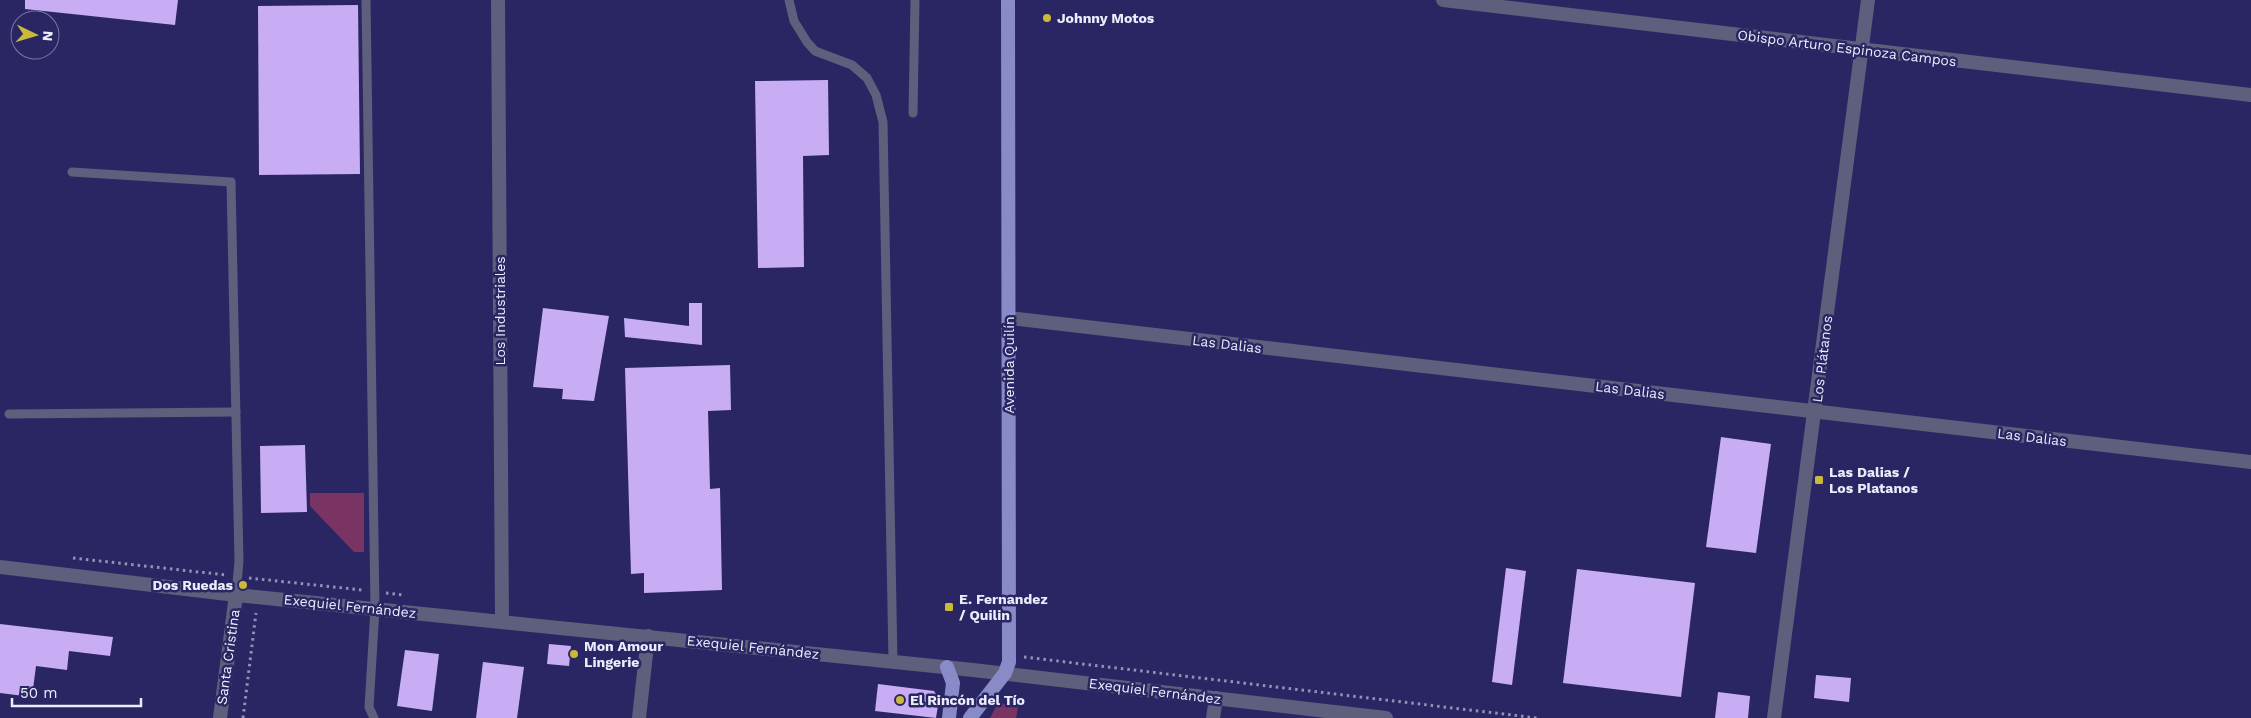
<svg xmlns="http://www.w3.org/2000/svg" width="2251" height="718" font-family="'Work Sans',sans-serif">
  <rect width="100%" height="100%" fill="#2a2663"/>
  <g fill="#793463">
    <polygon points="310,493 364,493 364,552 354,552 310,506"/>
    <polygon points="1019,702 1016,718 990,718 998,703 1013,705"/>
  </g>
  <g fill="#c8adf5">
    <polygon points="25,0 178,0 175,25 25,9"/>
    <polygon points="358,5 360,174 259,175 258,6"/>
    <polygon points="828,80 829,155 803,156 804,267 758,268 755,81"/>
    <polygon points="689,303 702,303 702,345 625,337 624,318 689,326"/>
    <polygon points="543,308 609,316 594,401 562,399 563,389 533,387"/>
    <polygon points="730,365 731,410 708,411 710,489 720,488 722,590 644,593 644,573 631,574 625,368"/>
    <polygon points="1721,437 1771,444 1756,553 1706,547"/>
    <polygon points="305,445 307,512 261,513 260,446"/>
    <polygon points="1506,568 1526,571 1512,685 1492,682"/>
    <polygon points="1577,569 1695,583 1681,697 1563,683"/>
    <polygon points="0,624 113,637 110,656 69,651 67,670 36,666 32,697 0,693"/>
    <polygon points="549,644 571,646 569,666 547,664"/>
    <polygon points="405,650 439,654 432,711 397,706"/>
    <polygon points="483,662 524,667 517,718 476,718"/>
    <polygon points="1816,675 1851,678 1849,702 1814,698"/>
    <polygon points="878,684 934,691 939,699 936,718 875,711"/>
    <polygon points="1718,692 1750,696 1748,718 1715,718"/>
  </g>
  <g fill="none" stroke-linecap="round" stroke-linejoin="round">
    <g stroke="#9392b6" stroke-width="3" stroke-dasharray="2.5 4" stroke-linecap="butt">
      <polyline points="73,558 226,575"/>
      <polyline points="249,578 362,590"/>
      <polyline points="386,593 404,595"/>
      <polyline points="1024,657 1537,718"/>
      <polyline points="243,718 256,613"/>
    </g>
    <g stroke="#5d5f7c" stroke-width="9">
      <polyline points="366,0 375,609 369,707 374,718"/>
      <polyline points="789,0 794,21 807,42 815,51 852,65 867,78 876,95 883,122 893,662"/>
      <polyline points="913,113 915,0"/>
      <polyline points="72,172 231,182 239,561 236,595"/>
      <polyline points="9,414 236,412"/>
    </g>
    <g stroke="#5d5f7c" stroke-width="14">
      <polyline points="498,0 502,622"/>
      <polyline points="1443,0 2251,95"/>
      <polyline points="1009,318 2251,462"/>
      <polyline points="220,718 236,595"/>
      <polyline points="639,718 648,636"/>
      <polyline points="1213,718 1216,698"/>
    </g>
    <g stroke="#5d5f7c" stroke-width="14">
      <polyline points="0,567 236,595 973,670 1386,718"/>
      <polyline points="1774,718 1868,0"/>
    </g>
    <g stroke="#888bc7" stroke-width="14">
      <polyline points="947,667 953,683 949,718"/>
      <polyline points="970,718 1005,673 1009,662 1008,0"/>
    </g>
  </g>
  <g fill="#cbba39" stroke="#2a2663" stroke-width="2">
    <circle cx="1047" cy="18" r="5"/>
    <rect x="1814" y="475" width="10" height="10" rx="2.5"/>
    <circle cx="243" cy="585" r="5"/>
    <rect x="944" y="602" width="10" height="10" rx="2.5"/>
    <circle cx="574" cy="654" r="5"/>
    <circle cx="900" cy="700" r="5"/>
  </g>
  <g text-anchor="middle" stroke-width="5" stroke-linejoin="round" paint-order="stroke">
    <g font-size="14" font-weight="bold" fill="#ebedfc" stroke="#2a2663" text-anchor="start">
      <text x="1057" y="23">Johnny Motos</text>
      <text x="1829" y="477">Las Dalias /<tspan x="1829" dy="16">Los Platanos</tspan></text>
      <text x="233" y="590" text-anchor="end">Dos Ruedas</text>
      <text x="959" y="604">E. Fernandez<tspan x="959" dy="16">/ Quilin</tspan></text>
      <text x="584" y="651">Mon Amour<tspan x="584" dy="16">Lingerie</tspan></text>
      <text x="910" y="705">El Rincón del Tío</text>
    </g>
    <g font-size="14" fill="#ebedfc" stroke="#2a2663">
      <text transform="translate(1847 48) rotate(7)" y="5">Obispo Arturo Espinoza Campos</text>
      <text transform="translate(500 311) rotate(-90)" y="5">Los Industriales</text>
      <text transform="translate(1227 344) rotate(7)" y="5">Las Dalias</text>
      <text transform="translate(1822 359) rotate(-83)" y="5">Los Plátanos</text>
      <text transform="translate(1009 365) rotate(-90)" y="5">Avenida Quilín</text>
      <text transform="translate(1630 390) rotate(7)" y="5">Las Dalias</text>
      <text transform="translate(2032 437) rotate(7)" y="5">Las Dalias</text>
      <text transform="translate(350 606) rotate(6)" y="5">Exequiel Fernández</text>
      <text transform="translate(753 647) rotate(6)" y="5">Exequiel Fernández</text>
      <text transform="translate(228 657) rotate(-82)" y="5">Santa Cristina</text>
      <text transform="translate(1155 691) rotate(7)" y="5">Exequiel Fernández</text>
    </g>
  </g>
  <g transform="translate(35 35) rotate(95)"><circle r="24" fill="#2a2663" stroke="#7776a0"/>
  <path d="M0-4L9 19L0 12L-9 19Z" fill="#cbba39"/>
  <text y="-8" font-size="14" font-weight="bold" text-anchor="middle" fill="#ebedfc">N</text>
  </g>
  <path d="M12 698v8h129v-8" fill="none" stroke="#ebedfc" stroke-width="2.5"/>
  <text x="20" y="698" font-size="15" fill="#ebedfc" stroke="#2a2663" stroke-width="4" paint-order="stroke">50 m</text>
</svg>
